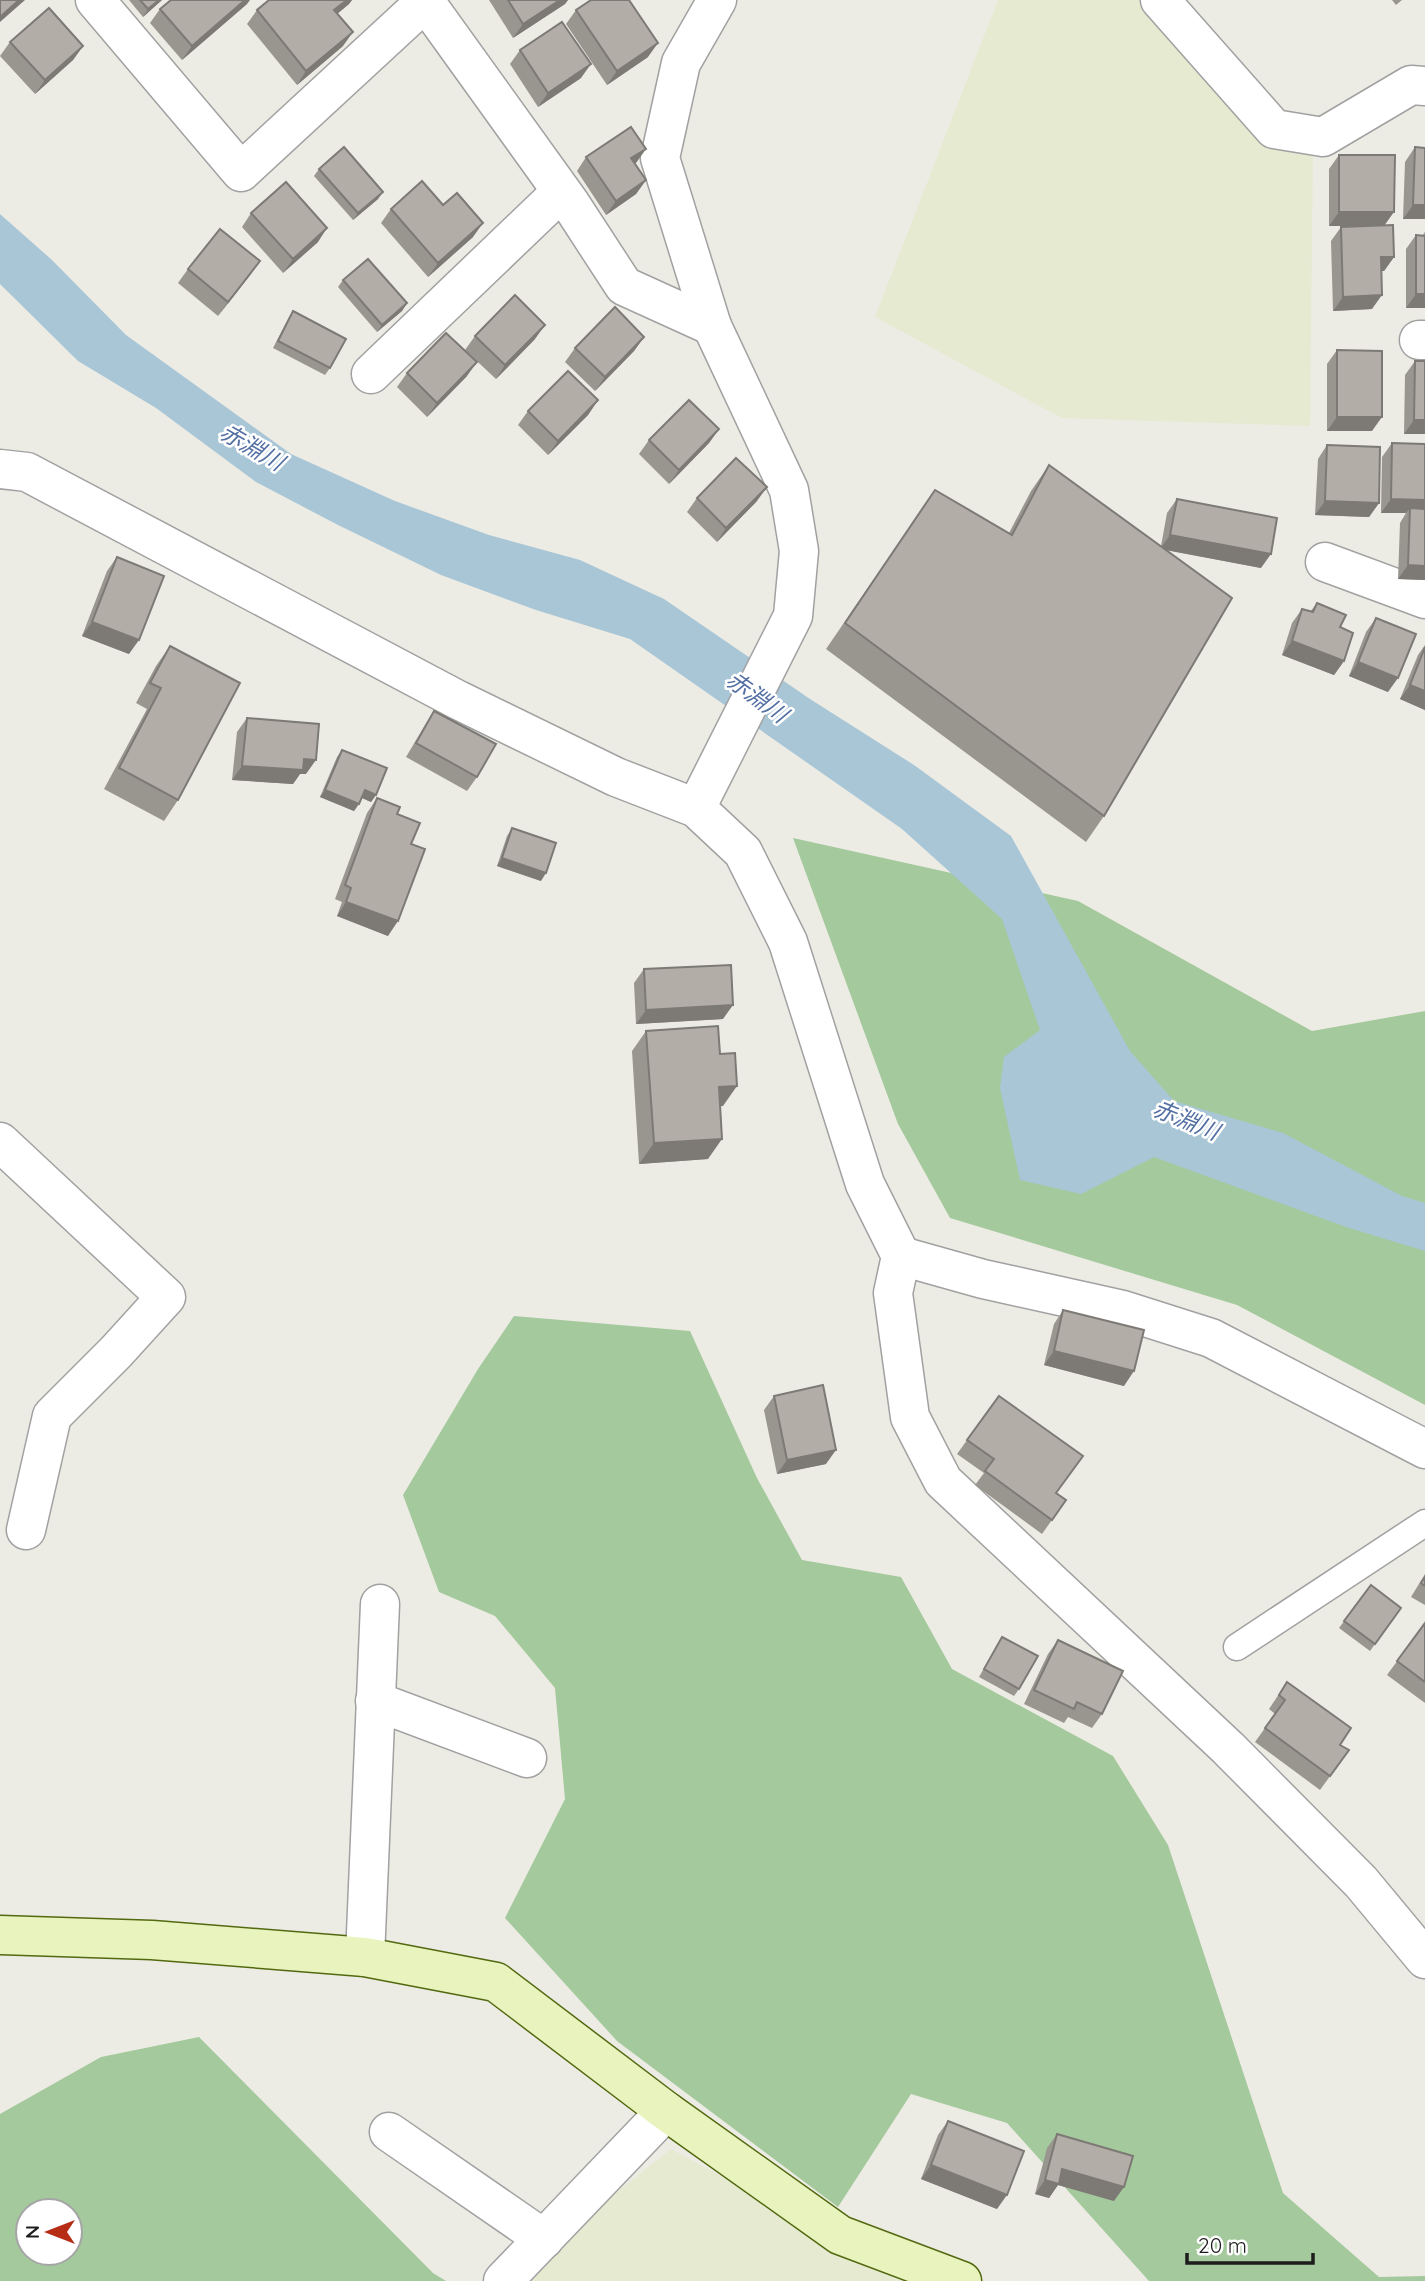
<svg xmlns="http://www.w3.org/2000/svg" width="1425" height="2281" font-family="Quicksand,'Noto Sans JP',sans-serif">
  <rect width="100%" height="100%" fill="#edece4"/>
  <g fill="#e5ead1">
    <polygon points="998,0 1144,0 1313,146 1310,426 1062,418 875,317"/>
    <polygon points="671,2149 916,2281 506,2281"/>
  </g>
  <g fill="#a4c99d" fill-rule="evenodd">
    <polygon points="793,838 1078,901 1312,1031 1425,1011 1425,1405 1237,1305 950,1218 898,1124"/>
    <polygon points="514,1316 690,1331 757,1478 802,1560 901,1577 952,1669 1113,1756 1168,1845 1283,2193 1379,2277 1425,2276 1425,2281 1149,2281 1007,2123 911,2094 838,2207 617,2041 505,1918 565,1799 555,1688 495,1616 439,1592 403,1495 478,1369"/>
    <path d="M199,2037L433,2273L446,2281H0V2114L101,2057ZM28,2211H70V2253H28Z"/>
  </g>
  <polygon fill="#a9c6d7" points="0,214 52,260 126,335 291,454 395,501 489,535 580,560 664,599 810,699 914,765 1011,836 1130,1051 1174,1101 1283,1133 1402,1196 1425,1203 1425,1251 1346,1227 1154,1157 1081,1194 1020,1180 1000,1088 1004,1057 1040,1030 1002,919 902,829 630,639 536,610 441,575 338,525 256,482 156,408 78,361 0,284"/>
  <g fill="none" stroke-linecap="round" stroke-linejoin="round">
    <defs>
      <polyline id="lane" points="1237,1647 1425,1523"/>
      <g id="street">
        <polyline points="95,0 241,172 425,2"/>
        <polyline points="424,0 570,203 624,286 712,326"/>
        <polyline points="1160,0 1274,129 1323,137 1411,85 1425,86"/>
        <polyline points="1419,340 1425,340"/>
        <polyline points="371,374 561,192"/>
        <polyline points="0,469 27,472 458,700 616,777 696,808 743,852 788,942 865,1184 901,1256 893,1293 910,1417 943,1481 1228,1748 1361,1882 1425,1959"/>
        <polyline points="1325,562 1425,599"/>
        <polyline points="696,808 793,616 799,551 789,490 712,326 660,158 681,63 717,0"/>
        <polyline points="0,1142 166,1297 116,1352 52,1416 26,1530"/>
        <polyline points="901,1256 983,1279 1123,1310 1211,1338 1425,1449"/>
        <polyline points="375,1701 527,1758"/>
        <polyline points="365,1957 380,1604"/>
        <polyline points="389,2132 544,2239"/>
        <polyline points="503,2281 666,2111"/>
      </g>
      <polyline id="secondary" points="0,1935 152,1940 365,1957 496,1982 666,2111 840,2235 962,2281"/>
    </defs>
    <use href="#lane" stroke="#a1a1a1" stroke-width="29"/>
    <use href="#street" stroke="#a1a1a1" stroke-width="41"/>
    <use href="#secondary" stroke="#526910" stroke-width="41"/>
    <use href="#lane" stroke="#fff" stroke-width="26"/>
    <use href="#street" stroke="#fff" stroke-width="38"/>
    <use href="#secondary" stroke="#e8f3bd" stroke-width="38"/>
  </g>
  <g fill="#999690">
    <polygon points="129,0 162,0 143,17"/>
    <polygon points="269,0 352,0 349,4 337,14 343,46 297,85 247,24 257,10"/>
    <polygon points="489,0 568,0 565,4 513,38"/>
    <polygon points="1392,0 1402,0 1396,5"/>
    <polygon points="247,4 182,60 150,23 160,9"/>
    <polygon points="576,10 648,57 607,85 566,24"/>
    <polygon points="10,42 83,46 73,60 35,94 0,56"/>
    <polygon points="520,50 581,78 538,107 510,64"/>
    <polygon points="1415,147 1425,148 1425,219 1403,219 1405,162"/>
    <polygon points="1339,155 1385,225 1394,257 1384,271 1381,271 1372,309 1333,311 1331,241 1341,227 1360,226 1329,226 1329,169"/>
    <polygon points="586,157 636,163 634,164 646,180 636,194 606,215 577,171"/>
    <polygon points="319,169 378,199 353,220 314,176"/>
    <polygon points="443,205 473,237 428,277 381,223 391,209"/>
    <polygon points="251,213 318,242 283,273 242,227"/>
    <polygon points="1425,232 1425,308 1406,308 1406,249 1416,235 1422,236"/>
    <polygon points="188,269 250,275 218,316 178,283"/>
    <polygon points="343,280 407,303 402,311 377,332 338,287"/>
    <polygon points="293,311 330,368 325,375 273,348 288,319"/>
    <polygon points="475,336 535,339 496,379 465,350"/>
    <polygon points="644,337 634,351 595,391 565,362 575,348"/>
    <polygon points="1337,350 1372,431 1327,431 1327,364"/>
    <polygon points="1415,361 1425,434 1404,434 1405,375"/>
    <polygon points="407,373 467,376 427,417 397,387"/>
    <polygon points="598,400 588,415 548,455 518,425 528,411"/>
    <polygon points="719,429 709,443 669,484 639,454 649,440"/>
    <polygon points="1392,443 1425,444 1425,580 1398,579 1400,523 1406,513 1381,513 1382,457"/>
    <polygon points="1327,445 1379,503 1369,517 1315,515 1318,459"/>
    <polygon points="1049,465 1161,546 1167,513 1177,499 1261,568 1167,550 1104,816 1086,842 826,649 917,516 1009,533 1031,491"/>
    <polygon points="697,498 757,501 717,542 687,512"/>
    <polygon points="117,557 129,654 82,636 107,571"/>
    <polygon points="1317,603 1340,627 1344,661 1334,675 1282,655 1292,623 1302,609 1310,612"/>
    <polygon points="1376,618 1388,692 1349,676 1366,632"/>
    <polygon points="1425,645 1425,710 1400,699 1418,655"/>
    <polygon points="170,646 178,800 164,821 104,789 147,709 136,703 156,666"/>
    <polygon points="434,711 477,777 467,791 406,757 425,725"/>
    <polygon points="247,718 306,774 300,774 293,784 232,780 237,732"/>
    <polygon points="342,750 376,795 371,802 362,798 354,811 320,797 337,757"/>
    <polygon points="377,798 397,814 411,844 388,936 337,916 342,902 335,899 367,813"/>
    <polygon points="512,828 541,881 497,866 507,836"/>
    <polygon points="644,969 723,1019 636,1024 634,983"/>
    <polygon points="646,1031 723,1106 720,1106 708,1159 639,1164 632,1051"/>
    <polygon points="1063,1310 1124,1386 1044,1365 1054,1324"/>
    <polygon points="774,1396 826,1464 777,1474 764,1410"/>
    <polygon points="999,1396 1056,1493 1066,1500 1042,1534 975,1485 984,1473 957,1454"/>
    <polygon points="1425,1574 1425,1605 1411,1597"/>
    <polygon points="1371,1585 1401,1608 1370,1651 1339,1628"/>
    <polygon points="1425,1623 1425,1703 1387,1675"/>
    <polygon points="1002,1637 1019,1689 1014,1696 979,1677"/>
    <polygon points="1058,1640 1102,1714 1092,1728 1068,1717 1064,1723 1024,1704 1048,1654"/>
    <polygon points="1287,1682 1340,1745 1349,1750 1320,1790 1255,1742 1275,1714 1269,1709"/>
    <polygon points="948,2121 997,2209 921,2179 938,2135"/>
    <polygon points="1057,2134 1114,2201 1058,2185 1049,2198 1035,2194 1047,2148"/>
  </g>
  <g fill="#7d7a75">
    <polygon points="19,0 25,0 0,22 0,17"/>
    <polygon points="159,0 162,0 143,17 148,9"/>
    <polygon points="245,0 250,0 247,4 182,60 192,46"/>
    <polygon points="347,0 352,0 349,4 325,24 334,10"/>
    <polygon points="560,0 568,0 565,4 513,38 523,24"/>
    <polygon points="353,32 343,46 297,85 306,71"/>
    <polygon points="658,43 648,57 607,85 617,71"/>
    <polygon points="83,46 73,60 35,94 45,80"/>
    <polygon points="591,64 581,78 538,107 548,93"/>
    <polygon points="646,149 636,163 621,172 631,158"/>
    <polygon points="646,180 636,194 606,215 616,201"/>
    <polygon points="383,192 378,199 353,220 358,213"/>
    <polygon points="1413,205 1425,205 1425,219 1403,219"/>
    <polygon points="1339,212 1394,212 1384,226 1329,226"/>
    <polygon points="483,223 473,237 428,277 438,263"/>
    <polygon points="327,228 318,242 283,273 293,259"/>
    <polygon points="1381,257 1394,257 1384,271 1371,271"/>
    <polygon points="260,261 250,275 218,316 228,302"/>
    <polygon points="1416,294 1425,294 1425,308 1406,308"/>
    <polygon points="1382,295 1372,309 1333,311 1343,297"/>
    <polygon points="407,303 402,311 377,332 382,325"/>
    <polygon points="545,325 535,339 496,379 505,365"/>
    <polygon points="644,337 634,351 595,391 605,377"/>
    <polygon points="477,362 467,376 427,417 437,403"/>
    <polygon points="598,400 588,415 548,455 558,441"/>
    <polygon points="1337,417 1382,417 1372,431 1327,431"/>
    <polygon points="1414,420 1425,420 1425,434 1404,434"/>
    <polygon points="719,429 709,443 669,484 679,470"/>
    <polygon points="767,487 757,501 717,542 726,528"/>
    <polygon points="1391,499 1425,500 1425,513 1410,508 1406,513 1381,513"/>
    <polygon points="1325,501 1379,503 1369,517 1315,515"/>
    <polygon points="1170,535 1271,554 1261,568 1160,549"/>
    <polygon points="1408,565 1425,566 1425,580 1398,579"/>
    <polygon points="92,622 139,640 129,654 82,636"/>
    <polygon points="1292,641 1344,661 1334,675 1282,655"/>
    <polygon points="1358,662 1398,678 1388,692 1349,676"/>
    <polygon points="1410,685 1425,691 1425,710 1400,699"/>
    <polygon points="304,759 316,760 306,774 300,774 293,784 232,780 242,766"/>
    <polygon points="325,790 359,804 354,811 320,797"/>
    <polygon points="365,790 376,795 371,802 360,797"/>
    <polygon points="502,858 546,873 541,881 497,866"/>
    <polygon points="346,902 398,921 388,936 337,916"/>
    <polygon points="733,1005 723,1019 636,1024 646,1010"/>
    <polygon points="737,1086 723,1106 705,1107 719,1087"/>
    <polygon points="722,1139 708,1159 639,1164 654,1143"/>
    <polygon points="1054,1351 1134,1371 1124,1386 1044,1365"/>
    <polygon points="836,1450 826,1464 777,1474 787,1460"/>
    <polygon points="931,2165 1007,2195 997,2209 921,2179"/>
    <polygon points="1062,2169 1124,2187 1114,2201 1058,2185 1049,2198 1035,2194 1045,2180"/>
  </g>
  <g fill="#b2aea7" stroke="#7d7a75" stroke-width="2">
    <polygon points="0,0 19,0 0,17"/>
    <polygon points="140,0 159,0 148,9"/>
    <polygon points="171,0 245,0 192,46 160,9"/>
    <polygon points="269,0 347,0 334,10 353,32 306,71 257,10"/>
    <polygon points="508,0 560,0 523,24"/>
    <polygon points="591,0 629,0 658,43 617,71 576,10"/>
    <polygon points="49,8 83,46 45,80 10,42"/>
    <polygon points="562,22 591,64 548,93 520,50"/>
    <polygon points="631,127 646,149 631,158 646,180 616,201 586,157"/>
    <polygon points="344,147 383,192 358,213 319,169"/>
    <polygon points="1415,147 1425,148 1425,205 1413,205"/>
    <polygon points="1339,155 1395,155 1394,212 1339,212"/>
    <polygon points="422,181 443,205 457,193 483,223 438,263 391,209"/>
    <polygon points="286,182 327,228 293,259 251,213"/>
    <polygon points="1393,225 1394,257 1381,257 1382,295 1343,297 1341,227"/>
    <polygon points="220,229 260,261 228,302 188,269"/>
    <polygon points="1416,235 1425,236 1425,294 1416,294"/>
    <polygon points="368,259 407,303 382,325 343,280"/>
    <polygon points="515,295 545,325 505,365 475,336"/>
    <polygon points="615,307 644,337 605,377 575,348"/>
    <polygon points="293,311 346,339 330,368 278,341"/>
    <polygon points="446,333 477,362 437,403 407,373"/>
    <polygon points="1337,350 1382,351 1382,417 1337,417"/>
    <polygon points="1415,361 1425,361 1425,420 1414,420"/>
    <polygon points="568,371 598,400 558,441 528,411"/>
    <polygon points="689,400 719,429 679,470 649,440"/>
    <polygon points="1392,443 1425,444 1425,500 1391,499"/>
    <polygon points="1327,445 1380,447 1379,503 1325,501"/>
    <polygon points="736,458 767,487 726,528 697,498"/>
    <polygon points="1049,465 1232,598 1104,816 845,623 935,490 1012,535"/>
    <polygon points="1177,499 1277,518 1271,554 1170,535"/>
    <polygon points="1410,508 1425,509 1425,566 1408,565"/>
    <polygon points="117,557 164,576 139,640 92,622"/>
    <polygon points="1317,603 1346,615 1340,627 1353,633 1344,661 1292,641 1302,609 1313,612"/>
    <polygon points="1376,618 1416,634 1398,678 1358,662"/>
    <polygon points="170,646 240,683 178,800 119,768 161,688 150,683"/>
    <polygon points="1425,647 1425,691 1410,685"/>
    <polygon points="434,711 496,744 477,777 416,743"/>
    <polygon points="247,718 319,724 316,760 304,759 303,770 242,766"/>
    <polygon points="342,750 387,768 376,795 365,790 359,804 325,790"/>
    <polygon points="377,798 400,807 397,814 420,823 411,844 425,849 398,921 346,902 351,888 345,885"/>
    <polygon points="512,828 556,843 546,873 502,858"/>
    <polygon points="731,965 733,1005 646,1010 644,969"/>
    <polygon points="718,1026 720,1054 735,1053 737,1086 719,1087 722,1139 654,1143 646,1031"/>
    <polygon points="1063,1310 1144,1330 1134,1371 1054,1351"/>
    <polygon points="823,1385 836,1450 787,1460 774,1396"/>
    <polygon points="999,1396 1083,1456 1056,1493 1066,1500 1052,1520 985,1471 994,1459 967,1440"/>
    <polygon points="1425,1577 1425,1586 1421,1583"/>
    <polygon points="1371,1585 1401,1608 1375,1644 1344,1621"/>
    <polygon points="1425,1623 1425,1682 1397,1661"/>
    <polygon points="1002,1637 1038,1656 1019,1689 984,1669"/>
    <polygon points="1058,1640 1123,1671 1102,1714 1077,1702 1074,1709 1034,1690"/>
    <polygon points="1287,1682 1351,1728 1340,1745 1349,1750 1330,1776 1265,1728 1285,1700 1279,1695"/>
    <polygon points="948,2121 1024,2151 1007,2195 931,2165"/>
    <polygon points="1057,2134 1133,2156 1124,2187 1062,2169 1059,2184 1045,2180"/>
  </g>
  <g text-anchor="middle" stroke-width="5" stroke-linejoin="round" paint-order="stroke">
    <g font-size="23" font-style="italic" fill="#5470a3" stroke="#fff">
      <text transform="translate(252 447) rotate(30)" y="8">赤淵川</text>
      <text transform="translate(757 697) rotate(36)" y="8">赤淵川</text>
      <text transform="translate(1186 1120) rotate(22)" y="8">赤淵川</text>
    </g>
  </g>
  <g transform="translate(49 2232) rotate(270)"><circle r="33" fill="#ffffff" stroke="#a5a5a5" stroke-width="2"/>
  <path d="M0-5L12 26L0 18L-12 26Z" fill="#b62c15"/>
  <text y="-10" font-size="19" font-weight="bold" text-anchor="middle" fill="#1d1d1d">N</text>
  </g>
  <path d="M1187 2253v10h126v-10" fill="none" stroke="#1d1d1d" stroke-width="3.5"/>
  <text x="1198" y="2253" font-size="21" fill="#1d1d1d" stroke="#ffffff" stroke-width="5" paint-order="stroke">20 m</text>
</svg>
